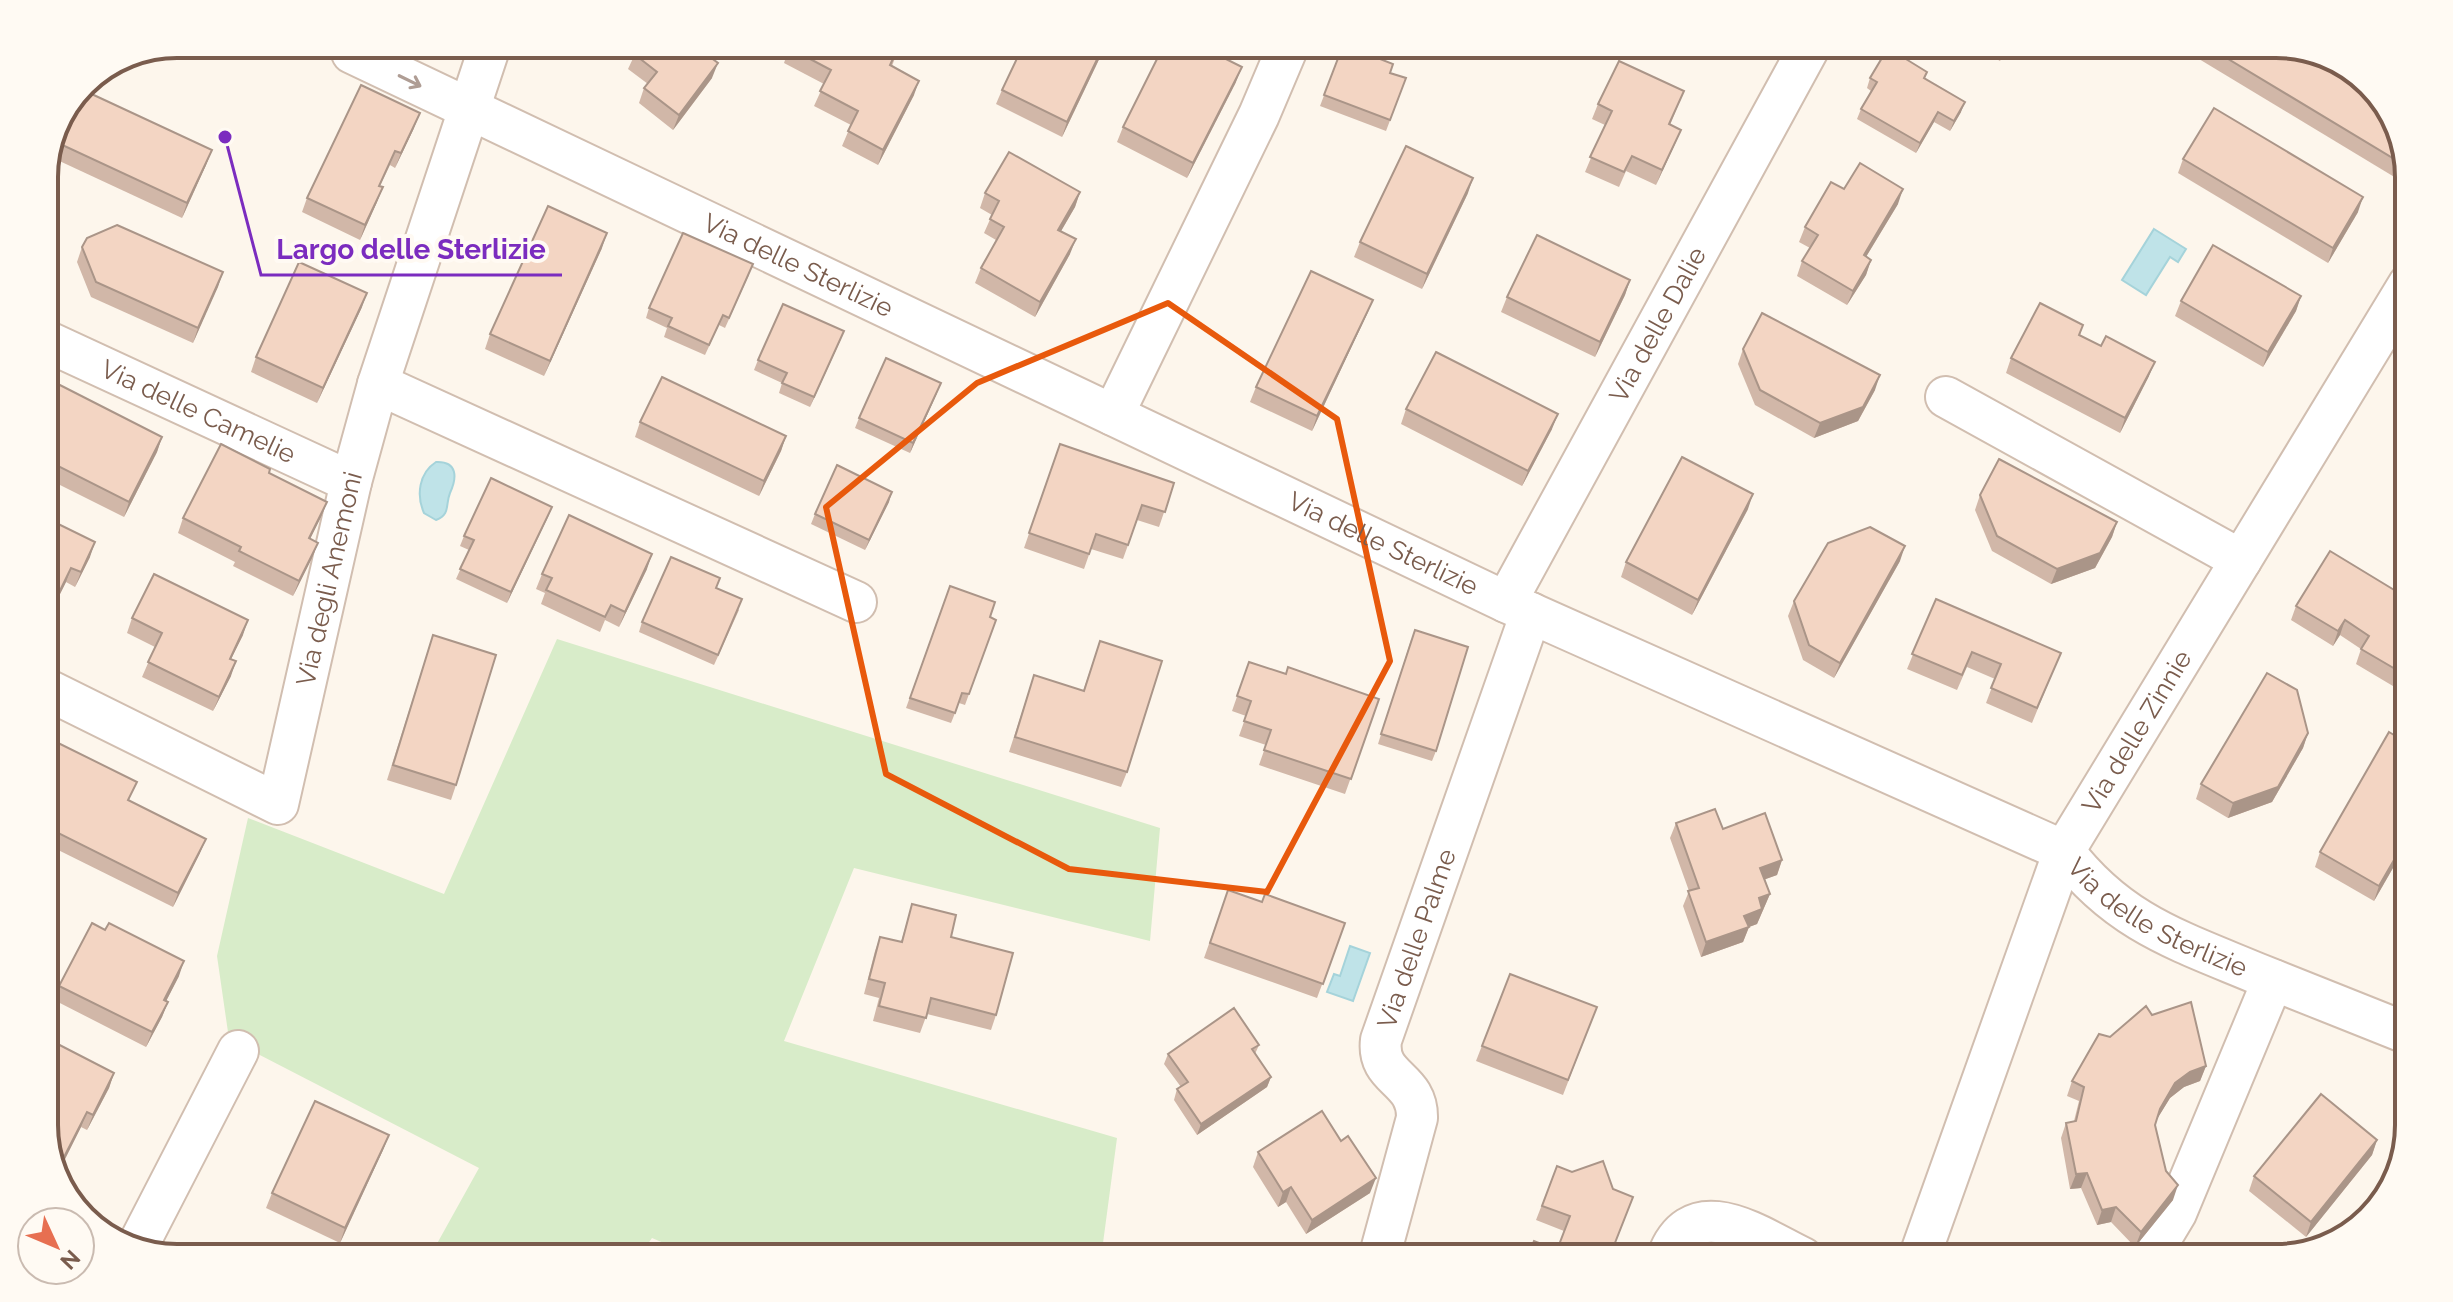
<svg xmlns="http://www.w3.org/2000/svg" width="2453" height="1302" font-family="Raleway,sans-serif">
  <rect width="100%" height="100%" fill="#fdf6ec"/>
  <polygon fill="#d8ecc9" points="557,639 1160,828 1150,941 854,868 784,1041 1117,1138 1101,1258 699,1258 652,1238 638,1258 429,1258 479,1168 229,1039 217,956 248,818 444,894"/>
  <g fill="#bfe3e8" stroke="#a5d3da" stroke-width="2">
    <polygon points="2154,229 2186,249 2178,262 2170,257 2146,295 2122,280"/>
    <path d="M436,462C458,461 457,478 450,493C445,505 451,514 436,520L424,513C416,495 419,473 436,462Z"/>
    <polygon points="1350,946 1370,953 1353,1001 1327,992 1334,974 1340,976"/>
  </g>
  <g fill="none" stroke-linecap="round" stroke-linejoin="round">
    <defs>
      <g id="street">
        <path id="s1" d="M352,53L1506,602L2064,851C2118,922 2177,940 2256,973C2307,993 2358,1014 2409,1034"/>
        <path id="s2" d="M44,340L351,482"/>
        <polyline points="378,384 856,602"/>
        <polyline points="1946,397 2241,560"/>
        <polyline points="1113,415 1259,115 1287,49"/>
        <path id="s3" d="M1506,602L1810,46"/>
        <path id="s4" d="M44,688L278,804L351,482L378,384L488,52"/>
        <polyline points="136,1249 238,1051"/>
        <path id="s5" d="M1379,1258L1417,1118C1418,1077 1376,1080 1381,1040L1531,613"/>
        <path d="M1667,1258C1692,1188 1759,1237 1803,1258"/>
        <path id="s6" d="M1919,1258L2064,851L2409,284"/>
        <polyline points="2149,1258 2176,1213 2273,980"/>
      </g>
    </defs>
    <use href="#street" stroke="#d1beb0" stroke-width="44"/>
    <use href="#street" stroke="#fff" stroke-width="40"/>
  </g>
  <g fill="#d1b7a8">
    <polygon points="1972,45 2009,45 2000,61"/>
    <polygon points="2205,45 2409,168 2401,181 2199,59"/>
    <polygon points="1753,46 1769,46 1765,53"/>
    <polygon points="1342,48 1390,73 1406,78 1386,131 1320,106"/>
    <polygon points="1104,49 1062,137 996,104 1002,90 1021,50"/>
    <polygon points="898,50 892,66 914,95 878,165 842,146 851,125 814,106 824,84 784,63 788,51"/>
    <polygon points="706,51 705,53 712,78 673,130 639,103 644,88 648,84 628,69 636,52"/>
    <polygon points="1927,72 1925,78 1961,112 1950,131 1934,122 1916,153 1857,119 1861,109 1871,91 1867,88 1870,78"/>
    <polygon points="1236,82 1187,178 1117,142 1123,127"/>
    <polygon points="1684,91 1670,125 1681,130 1656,185 1626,171 1619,187 1585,172 1605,125 1592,119 1598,104"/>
    <polygon points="414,128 395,168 390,165 380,186 383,187 377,202 360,240 302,212 307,198"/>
    <polygon points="58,143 212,150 206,165 182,218 53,158"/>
    <polygon points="2183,159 2358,212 2328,263 2178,173"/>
    <polygon points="1844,189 1898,204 1866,257 1871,260 1866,275 1847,305 1797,276 1802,261 1810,248 1799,242 1805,227"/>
    <polygon points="1080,192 1075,207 1061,231 1070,254 1035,317 975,283 981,268 996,240 984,233 992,215 980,208 985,193"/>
    <polygon points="1468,193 1422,289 1354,257 1360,242"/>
    <polygon points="82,247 223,272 193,343 91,297 77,262"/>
    <polygon points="602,248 544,376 485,349 490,334"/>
    <polygon points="749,275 725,328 719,325 705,355 664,337 667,328 646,318 649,308"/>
    <polygon points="1630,280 1625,295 1595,357 1501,312 1507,297"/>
    <polygon points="2301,296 2296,311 2263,367 2175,316 2181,301"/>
    <polygon points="1373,300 1367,314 1312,431 1250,402 1256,387"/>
    <polygon points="362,307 317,403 251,372 256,357"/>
    <polygon points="2083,325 2080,335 2149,376 2120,433 2006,373 2011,358"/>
    <polygon points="840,341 810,407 779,393 782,383 754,370 758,360"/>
    <polygon points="1743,349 1875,390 1858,421 1814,438 1755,405 1738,364"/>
    <polygon points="937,393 910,453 855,428 859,418"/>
    <polygon points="44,396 162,437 157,452 124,517 44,477"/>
    <polygon points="1406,409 1552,429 1522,486 1401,424"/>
    <polygon points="640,422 786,436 781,451 759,496 635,437"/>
    <polygon points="2409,435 2409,452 2404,448"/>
    <polygon points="1060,444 1174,483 1159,527 1137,520 1123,559 1091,549 1084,569 1024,548"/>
    <polygon points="269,473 327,502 321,517 310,539 318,543 312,558 293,596 233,566 235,562 178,533 183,518"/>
    <polygon points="1980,495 2117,522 2112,537 2095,568 2051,584 1992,551 1975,510"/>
    <polygon points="889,502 865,550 811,524 815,514"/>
    <polygon points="552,507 507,603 456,579 469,550 460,546 464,536"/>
    <polygon points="1748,509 1692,615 1621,577 1626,562"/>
    <polygon points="44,517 90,557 75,587 66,582 45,624"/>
    <polygon points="1900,561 1834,678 1803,660 1788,616 1794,601"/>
    <polygon points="647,569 619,627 605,620 600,632 541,604 545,593 536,589 542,574"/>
    <polygon points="950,586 990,617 996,620 965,705 959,703 951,723 906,708"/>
    <polygon points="716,588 739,610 714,665 639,632 642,622"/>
    <polygon points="1936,599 2055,667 2032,723 1986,703 1995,679 1967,667 1957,690 1907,669"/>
    <polygon points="2409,599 2409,683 2403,692 2356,664 2361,649 2340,635 2333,646 2291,620 2296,606"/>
    <polygon points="132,618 243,635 231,659 231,676 213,711 142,677 155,647 127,633"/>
    <polygon points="433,635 456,785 451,800 387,780"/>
    <polygon points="1411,640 1436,751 1432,761 1378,744"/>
    <polygon points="1100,641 1127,772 1121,787 1009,752 1034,675 1083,691"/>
    <polygon points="1249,662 1286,674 1379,699 1345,794 1259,765 1266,745 1239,736 1246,716 1232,711"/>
    <polygon points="2308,733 2303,748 2272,802 2228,818 2196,799 2201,784"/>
    <polygon points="44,736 200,853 173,907 44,843"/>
    <polygon points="1676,823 1723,829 1782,860 1777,875 1765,879 1770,894 1757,924 1749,927 1743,942 1701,957 1683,906 1689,891 1670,838"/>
    <polygon points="2409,840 2374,901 2315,867 2320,852"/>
    <polygon points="1228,890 1262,902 1345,923 1317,998 1204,958"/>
    <polygon points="912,904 951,937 996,1015 991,1030 927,1014 920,1033 873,1021 879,998 864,994 875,951 880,937 901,942"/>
    <polygon points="1510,974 1597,1007 1563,1095 1476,1061"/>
    <polygon points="179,976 166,1001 168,1002 162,1017 146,1047 54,1000 59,986"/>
    <polygon points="2152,1015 2206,1066 2200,1081 2184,1087 2170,1098 2157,1119 2155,1125 2173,1200 2135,1247 2111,1222 2097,1225 2081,1188 2070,1189 2061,1138 2066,1123 2074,1121 2079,1101 2067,1096 2072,1081 2110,1037"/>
    <polygon points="1259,1045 1255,1054 1271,1077 1267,1087 1197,1135 1174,1100 1177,1089 1181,1087 1164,1064 1168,1054"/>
    <polygon points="114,1073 109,1088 87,1130 81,1127 58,1173 44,1135"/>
    <polygon points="389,1135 383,1150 340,1243 266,1208 272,1193"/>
    <polygon points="2377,1140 2372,1155 2306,1237 2249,1191 2254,1176"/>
    <polygon points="1258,1152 1370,1193 1306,1234 1286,1202 1278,1207 1253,1167"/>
    <polygon points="1557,1166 1610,1258 1557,1250 1564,1231 1536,1220"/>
  </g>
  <g fill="#aa9588">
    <polygon points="1102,49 1104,49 1062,137 1067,122"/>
    <polygon points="718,63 712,78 673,130 679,115"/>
    <polygon points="1242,67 1236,82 1187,178 1193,163"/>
    <polygon points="919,81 914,95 878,165 883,150"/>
    <polygon points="1965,102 1961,112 1950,131 1954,121"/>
    <polygon points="1938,112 1934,122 1916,153 1920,143"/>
    <polygon points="420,113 414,128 395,168 401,153"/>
    <polygon points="1681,130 1675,144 1656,185 1662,170"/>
    <polygon points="212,150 206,165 182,218 187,203"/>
    <polygon points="2407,164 2409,168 2401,181 2406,166"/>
    <polygon points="1473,178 1468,193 1422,289 1427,274"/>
    <polygon points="383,187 377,202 360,240 365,225"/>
    <polygon points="1903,189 1898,204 1858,270 1864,255"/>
    <polygon points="1080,192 1075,207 1053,245 1058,230"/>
    <polygon points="2363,197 2358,212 2328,263 2333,248"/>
    <polygon points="607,233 602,248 544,376 550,361"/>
    <polygon points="1076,239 1070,254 1035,317 1040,302"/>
    <polygon points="1871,260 1866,275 1847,305 1853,291"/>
    <polygon points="223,272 218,287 193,343 198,328"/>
    <polygon points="1630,280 1625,295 1595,357 1600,342"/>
    <polygon points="367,293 362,307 317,403 323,388"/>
    <polygon points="2301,296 2296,311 2263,367 2268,352"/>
    <polygon points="1373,300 1367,314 1312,431 1317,416"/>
    <polygon points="844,331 840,341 810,407 814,397"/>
    <polygon points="2155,362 2149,376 2120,433 2125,418"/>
    <polygon points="1880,375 1875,390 1858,421 1814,438 1820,423"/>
    <polygon points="941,383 937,393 910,453 913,443"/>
    <polygon points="1558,414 1552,429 1522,486 1528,471"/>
    <polygon points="786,436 781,451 759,496 764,481"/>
    <polygon points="162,437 157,452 124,517 129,502"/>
    <polygon points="892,492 889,502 865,550 869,540"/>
    <polygon points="1753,494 1748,509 1692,615 1698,600"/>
    <polygon points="327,502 321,517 303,553 309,538"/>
    <polygon points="552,507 548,517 507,603 511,592"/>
    <polygon points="2117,522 2112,537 2095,568 2051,584 2057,569"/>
    <polygon points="95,542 90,557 75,587 81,572"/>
    <polygon points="318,543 312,558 293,596 299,581"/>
    <polygon points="1905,546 1900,561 1834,678 1840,663"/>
    <polygon points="652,554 647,569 619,627 625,612"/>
    <polygon points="71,568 66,582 45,624 51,609"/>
    <polygon points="248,620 243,635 224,673 230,659"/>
    <polygon points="2345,620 2340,635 2333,646 2338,631"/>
    <polygon points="236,661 231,676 213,711 219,697"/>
    <polygon points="2308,733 2303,748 2272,802 2228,818 2233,803"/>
    <polygon points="2409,834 2409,840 2374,901 2379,886"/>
    <polygon points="206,839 200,853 173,907 178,893"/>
    <polygon points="1782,860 1777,875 1755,883 1760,868"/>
    <polygon points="1770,894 1757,924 1749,927 1743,942 1701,957 1706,942 1744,916 1759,898"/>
    <polygon points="184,961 179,976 159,1015 164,1000"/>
    <polygon points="168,1002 162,1017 146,1047 152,1032"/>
    <polygon points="2206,1066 2200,1081 2184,1087 2170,1098 2154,1124 2160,1109 2175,1083 2190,1072"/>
    <polygon points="114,1073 109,1088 87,1130 93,1115"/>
    <polygon points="1271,1077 1267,1087 1197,1135 1201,1124"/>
    <polygon points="87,1112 81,1127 58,1173 63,1159"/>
    <polygon points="389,1135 383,1150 340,1243 345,1228"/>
    <polygon points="2377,1140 2372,1155 2306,1237 2311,1222"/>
    <polygon points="2087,1173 2081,1188 2070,1189 2076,1174"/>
    <polygon points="1376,1178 1370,1193 1306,1234 1312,1220"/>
    <polygon points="2178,1185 2173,1200 2135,1247 2141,1232"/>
    <polygon points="1291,1187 1286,1202 1278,1207 1283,1192"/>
    <polygon points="2116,1207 2111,1222 2097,1225 2102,1210"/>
  </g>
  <g fill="#f3d5c3" stroke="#aa9588" stroke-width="2">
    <polygon points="2276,44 2335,58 2387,103 2407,164 2406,166 2205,45"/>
    <polygon points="1994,45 2007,45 2004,51"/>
    <polygon points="1342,48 1352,48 1393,64 1390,73 1406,78 1390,120 1324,95"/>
    <polygon points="1888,48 1927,72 1924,78 1965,102 1954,121 1938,112 1920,143 1861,109 1877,82 1870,78"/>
    <polygon points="1102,49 1067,122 1002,90 1021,50"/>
    <polygon points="1162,49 1206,49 1242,67 1193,163 1123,127"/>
    <polygon points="897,50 890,65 919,81 883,150 848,131 858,111 820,91 831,70 795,51"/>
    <polygon points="702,51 718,63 679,115 644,88 657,72 634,54 636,52"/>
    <polygon points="1619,61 1684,91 1669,124 1681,130 1662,170 1632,156 1624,172 1590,157 1612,111 1598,104"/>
    <polygon points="361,85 420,113 401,153 395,151 379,186 383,187 365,225 307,198"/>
    <polygon points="83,90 212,150 187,203 58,143"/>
    <polygon points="2214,108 2363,197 2333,248 2183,159"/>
    <polygon points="1406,146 1473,178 1427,274 1360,242"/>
    <polygon points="1009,152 1080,192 1058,230 1076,239 1040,302 981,268 1004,227 990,219 999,201 985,193"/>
    <polygon points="1860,163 1903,189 1864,255 1871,260 1853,291 1802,261 1818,235 1805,227 1831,182 1844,189"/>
    <polygon points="548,206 607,233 550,361 490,334"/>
    <polygon points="117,225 223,272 198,328 96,282 82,247 87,238"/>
    <polygon points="683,233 753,264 729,318 723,315 709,345 668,326 672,318 649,308"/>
    <polygon points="1537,235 1630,280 1600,342 1507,297"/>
    <polygon points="2213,245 2301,296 2268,352 2181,301"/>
    <polygon points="299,262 367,293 323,388 256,357"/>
    <polygon points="1311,271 1373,300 1317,416 1256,387"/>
    <polygon points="2040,303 2083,325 2079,335 2101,346 2106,336 2155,362 2125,418 2011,358"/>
    <polygon points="783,304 844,331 814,397 782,383 787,373 758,360"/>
    <polygon points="1762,313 1880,375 1863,407 1820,423 1760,390 1743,349"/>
    <polygon points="1436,352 1558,414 1528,471 1406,409"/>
    <polygon points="886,358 941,383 913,443 859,418"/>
    <polygon points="662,377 786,436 764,481 640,422"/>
    <polygon points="52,381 162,437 129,502 44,459 44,396"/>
    <polygon points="221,444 270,469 269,473 327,502 309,538 318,543 299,581 239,551 241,547 183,518"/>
    <polygon points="1060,444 1174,483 1165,512 1142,505 1128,545 1096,534 1089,554 1029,533"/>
    <polygon points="1682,457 1753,494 1698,600 1626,562"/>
    <polygon points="1999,459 2117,522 2100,553 2057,569 1997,536 1980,495"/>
    <polygon points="837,465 892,492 869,540 815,514"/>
    <polygon points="491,478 552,507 511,592 460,569 474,540 464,536"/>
    <polygon points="569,515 652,554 625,612 611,605 605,617 546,590 552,578 542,574"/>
    <polygon points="44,517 95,542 81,572 71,568 51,609 44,606"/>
    <polygon points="1870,527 1905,546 1840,663 1809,645 1794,601 1828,543"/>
    <polygon points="2330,551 2409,599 2409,677 2361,649 2369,636 2345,620 2338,631 2296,606"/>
    <polygon points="671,557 720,578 716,588 742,599 718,655 642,622"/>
    <polygon points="154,574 248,620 230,659 236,661 219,697 148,662 162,633 132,618"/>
    <polygon points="950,586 995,602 990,617 996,620 969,694 962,693 955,713 910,698"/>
    <polygon points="1936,599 2061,653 2037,708 1991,688 2001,664 1972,652 1962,675 1912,654"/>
    <polygon points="1415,630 1468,647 1436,751 1381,734"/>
    <polygon points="433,635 496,655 456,785 393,765"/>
    <polygon points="1100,641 1162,661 1127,772 1015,737 1034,675 1084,691"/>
    <polygon points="1249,662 1286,674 1288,667 1379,699 1351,779 1264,750 1271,730 1244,721 1251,701 1237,696"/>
    <polygon points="2267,673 2297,690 2308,733 2278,787 2233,803 2201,784"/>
    <polygon points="2389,732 2409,744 2409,834 2379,886 2320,852"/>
    <polygon points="44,736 137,782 128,800 206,839 178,893 44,826"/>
    <polygon points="1715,809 1723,829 1765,813 1782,860 1760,868 1770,894 1759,898 1762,909 1744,916 1749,927 1706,942 1688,891 1699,888 1676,823"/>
    <polygon points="1228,890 1262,902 1265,894 1345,923 1323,984 1210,943"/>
    <polygon points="912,904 956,915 951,937 1013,953 996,1015 931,998 926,1018 879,1006 885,983 869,979 880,937 902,942"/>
    <polygon points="92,923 105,930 109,923 184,961 164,1000 168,1002 152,1032 59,986"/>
    <polygon points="1510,974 1597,1007 1568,1080 1482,1046"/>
    <polygon points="2191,1002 2206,1066 2190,1072 2175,1083 2160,1109 2155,1125 2166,1171 2178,1185 2141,1232 2116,1207 2102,1210 2087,1173 2076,1174 2066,1123 2076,1121 2084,1087 2072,1081 2099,1034 2110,1037 2146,1006 2152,1015"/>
    <polygon points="1234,1008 1259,1045 1252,1049 1271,1077 1201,1124 1177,1089 1188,1082 1168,1054"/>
    <polygon points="46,1038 114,1073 93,1115 87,1112 63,1159 50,1152 44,1135 44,1041"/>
    <polygon points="2321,1094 2377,1140 2311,1222 2254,1176"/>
    <polygon points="315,1101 389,1135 345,1228 272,1193"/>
    <polygon points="1322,1111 1341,1141 1348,1136 1376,1178 1312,1220 1291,1187 1283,1192 1258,1152"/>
    <polygon points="1603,1161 1613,1189 1633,1197 1609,1258 1527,1258 1534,1241 1557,1250 1570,1216 1542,1206 1557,1166 1572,1172"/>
    <polygon points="1280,1249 1306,1258 1277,1258"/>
    <polygon points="1244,1253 1259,1258 1243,1258"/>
  </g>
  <defs><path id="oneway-shaft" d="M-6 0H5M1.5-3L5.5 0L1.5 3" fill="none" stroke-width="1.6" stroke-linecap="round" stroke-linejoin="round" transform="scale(2)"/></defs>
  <use stroke="#af9d94" href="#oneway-shaft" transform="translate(410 81) rotate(26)"/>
  <path fill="none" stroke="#e8590c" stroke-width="6" stroke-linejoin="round" d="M1168,303L1337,419L1390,661L1267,892L1069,869L886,774L826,507L977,383Z"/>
  <g text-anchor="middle" stroke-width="8" stroke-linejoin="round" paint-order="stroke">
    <g font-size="26" fill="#7a5c4d" stroke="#fffaf3">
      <text dy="9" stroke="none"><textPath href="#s1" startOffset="494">Via delle Sterlizie</textPath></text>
      <text dy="9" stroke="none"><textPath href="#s3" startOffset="316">Via delle Dalie</textPath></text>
      <text dy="9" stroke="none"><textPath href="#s2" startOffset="170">Via delle Camelie</textPath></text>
      <text dy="9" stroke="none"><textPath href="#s1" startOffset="1142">Via delle Sterlizie</textPath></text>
      <text dy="9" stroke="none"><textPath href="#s4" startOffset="492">Via degli Anemoni</textPath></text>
      <text dy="9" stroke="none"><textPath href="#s6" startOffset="572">Via delle Zinnie</textPath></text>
      <text dy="9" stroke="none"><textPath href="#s1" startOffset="2006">Via delle Sterlizie</textPath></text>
      <text dy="9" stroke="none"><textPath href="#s5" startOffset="342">Via delle Palme</textPath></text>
    </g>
  </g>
  <path d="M0 0H2453V1302H0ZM177 58H2276A119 119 0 0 1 2395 177V1125A119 119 0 0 1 2276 1244H177A119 119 0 0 1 58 1125V177A119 119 0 0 1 177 58Z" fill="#fffaf3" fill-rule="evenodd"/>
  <path fill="none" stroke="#7a5c4d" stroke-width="4" d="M177 58H2276A119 119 0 0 1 2395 177V1125A119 119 0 0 1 2276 1244H177A119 119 0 0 1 58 1125V177A119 119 0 0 1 177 58Z"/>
  <path fill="none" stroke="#7b2cbf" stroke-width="3" d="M225 137L261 275H562"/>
  <circle fill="#7b2cbf" stroke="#fffaf3" stroke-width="3" cx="225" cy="137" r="8"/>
  <g font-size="28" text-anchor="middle" font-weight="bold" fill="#7b2cbf" stroke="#fffaf3" stroke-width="8" stroke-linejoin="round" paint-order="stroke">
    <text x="411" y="259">Largo delle Sterlizie</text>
  </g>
  <g transform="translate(56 1246) rotate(134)"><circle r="38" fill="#fffaf3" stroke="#cabbb1" stroke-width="2"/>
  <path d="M0-6L14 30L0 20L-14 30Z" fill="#e76f51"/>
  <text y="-12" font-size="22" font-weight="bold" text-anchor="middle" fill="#7a5c4d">N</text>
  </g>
</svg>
